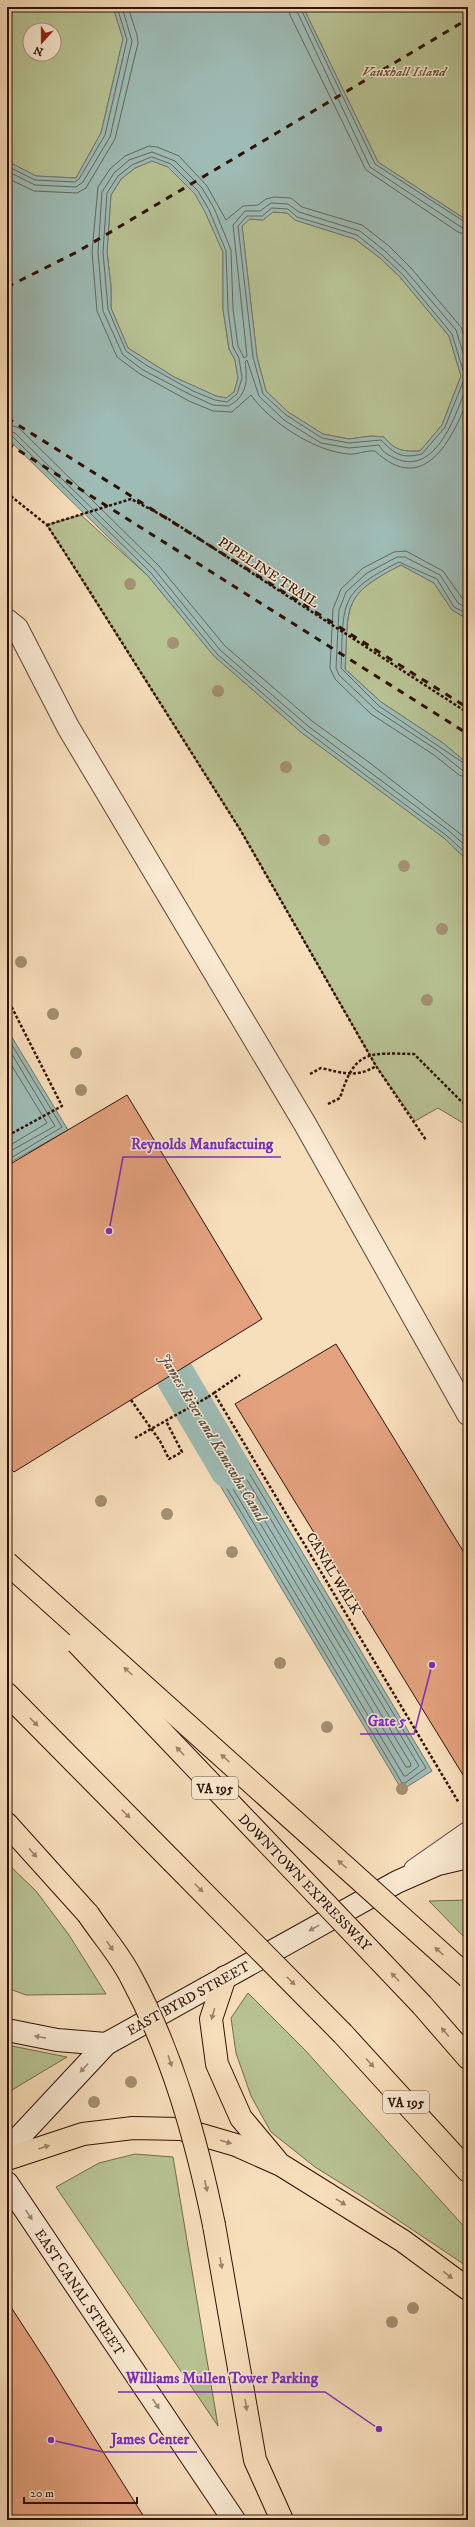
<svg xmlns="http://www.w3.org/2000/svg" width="475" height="2527" font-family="'IM FELL DW Pica',serif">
  <rect width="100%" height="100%" fill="#f8dfbc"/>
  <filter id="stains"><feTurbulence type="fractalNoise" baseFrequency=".005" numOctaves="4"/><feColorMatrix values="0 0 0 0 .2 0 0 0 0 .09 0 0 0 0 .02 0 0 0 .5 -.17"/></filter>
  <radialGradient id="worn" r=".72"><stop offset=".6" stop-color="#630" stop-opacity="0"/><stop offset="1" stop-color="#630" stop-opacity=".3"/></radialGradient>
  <g fill="#b8c394" stroke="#746a4c" fill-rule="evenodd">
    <path d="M7,7H113L123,39L101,133L76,178L36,176L7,161ZM30,30H54V54H30Z"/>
    <polygon points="303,7 468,7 468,221 378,162"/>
    <polygon points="152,161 168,167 195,194 205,211 223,252 223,309 229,349 235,360 238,378 234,392 226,398 216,396 174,377 128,348 111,308 111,286 107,252 111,195 121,179 135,168"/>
    <path d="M273,212L287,213L295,220L355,239L380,258L400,277L449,336L461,376L442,425L420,451C403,452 394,450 384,437L371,436L349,439L323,434L288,412L266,391L257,357L242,226L249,219L263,220Z"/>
    <polygon points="81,515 148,576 214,656 302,733 444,838 468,861 468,1126 438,1108 415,1121 376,1066 241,831 47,525"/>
    <path d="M401,565L434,583L452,610L468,619V764L443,743L381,702L345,669C349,605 340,596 401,565Z"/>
    <polygon points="7,1863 36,1891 69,1935 106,1994 26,1995 7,1988"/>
    <polygon points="468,1900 468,1941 429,1901"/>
    <polygon points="248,1993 305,2050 468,2231 468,2267 371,2202 315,2167 271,2132 251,2096 236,2053 231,2018"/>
    <polygon points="7,2045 67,2057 7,2093"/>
    <polygon points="135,2154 173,2157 218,2426 56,2187 99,2163"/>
  </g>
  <g fill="#9ebcb6" stroke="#72786f" fill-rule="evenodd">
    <path d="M113,7H303L378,162L468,221V619L452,610L434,583L401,565C340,596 349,605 345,669L381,702L443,743L468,764V861L444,838L302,733L214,656L148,576L7,438V161L36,176L76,178L101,133L123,39ZM152,161L168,167L195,194L205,212L223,252V309L229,349L235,360L238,378L234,392L226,398L216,396L174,377L128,348L111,308V286L107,252L111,195L121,179L135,168ZM273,212L287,213L295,220L355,239L380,258L400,277L449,336L461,376L442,425L420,451C403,452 394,450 384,437L371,436L349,439L323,434L288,412L266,391L257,357L242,226L250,219L263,220Z"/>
    <polygon points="7,1029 68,1130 9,1163 7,1159"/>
    <polygon points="219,1412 432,1771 402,1790 187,1430"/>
  </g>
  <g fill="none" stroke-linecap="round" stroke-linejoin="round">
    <g stroke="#66665d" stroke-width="1">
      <polyline points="289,7 290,15 366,170 458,232 468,235"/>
      <polyline points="295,7 370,167 461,227 468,229"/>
      <polyline points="300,7 375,164 468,224"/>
      <polygon points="152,157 171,164 198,191 209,210 226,251 228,309 233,347 239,358 242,378 237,394 227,402 215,400 193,391 146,365 126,351 108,309 103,252 107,193 118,176 132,165"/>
      <polyline points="7,166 35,180 75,182 79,179 105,135 127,40 117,7"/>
      <polyline points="7,171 35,185 76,187 83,182 110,137 132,41 122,7"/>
      <polyline points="7,178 34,191 77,193 86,188 115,139 138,43 137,35 128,7"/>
      <path d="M272,208L288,209L297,217L357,235L382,255L403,275L452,334L465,377L445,427L422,454C401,459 395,454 381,440L349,443L322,438L286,415L263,394L253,357L238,226L247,216H262Z"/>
      <path d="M468,348L461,327L411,268L389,246L362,225L302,207L291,198L274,197L266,199L258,205L243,206L226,220L207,186L179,156L157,147L149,146L125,156L110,169L98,187L92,252L97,311L117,357L140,374L189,401L213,411L232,412L251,395C270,422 314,451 348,454C357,455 366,450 375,451C424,497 452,440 468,399"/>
      <path d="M468,369L456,330L406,271L385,251L360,231L299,212L288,204L271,203L260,211H245L233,225L247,356L244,358L238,346L233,309L231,250L214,208L202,188L175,161L152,152L129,160L114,173L102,192L98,252L103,311L123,355L143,370L191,395L213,405L228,406C247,397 248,380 245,362L247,360L259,396L284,420L321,443L349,448L379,445C381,448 383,452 387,454C435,485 456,414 468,382"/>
      <polyline points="7,424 19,428 159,566 225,646 312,721 370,763 468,840"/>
      <polyline points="7,430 15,433 155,570 220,650 308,726 449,831 468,848"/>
      <polyline points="7,435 12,436 151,573 217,654 305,730 446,835 468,855"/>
      <polyline points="468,602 462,598 443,571 406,551 394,552 363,568 341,589 333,609 330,668 335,679 371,714 434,755 459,775 468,778"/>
      <polyline points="468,609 458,603 440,575 405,557 397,557 367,573 346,592 339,610 336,668 339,675 376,710 437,750 462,770 468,772"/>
      <path d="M468,614L454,607L437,579L399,562C337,593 344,603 341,668L379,706L468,766"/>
      <polyline points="7,1037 62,1127 11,1158 7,1158"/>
      <polyline points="7,1046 55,1126 7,1153"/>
      <polyline points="7,1058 47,1123 7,1147"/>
      <polygon points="216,1418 426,1768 405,1783 402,1783 194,1433"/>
      <polygon points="214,1425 419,1766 406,1776 404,1776 201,1435 201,1433"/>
      <polygon points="212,1433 411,1764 410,1767 406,1767 209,1438"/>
    </g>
    <polyline stroke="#9ebcb6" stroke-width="40" points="146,1326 230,1469"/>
  </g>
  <g fill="#e3a17e" stroke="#2f1104">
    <polygon points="127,1095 262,1319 14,1472 7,1465 7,1166"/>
    <polygon points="336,1344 468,1559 468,1772 463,1775 235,1404"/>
    <polygon points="7,2301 46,2361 146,2520 7,2520"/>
  </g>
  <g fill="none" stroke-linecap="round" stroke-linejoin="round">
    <defs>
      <g id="street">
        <polyline points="7,620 17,628 68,727 305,1124 468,1414"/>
        <polyline points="415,1870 468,1833"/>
      </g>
      <g id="secondary">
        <polyline points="7,2030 57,2040 106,2044"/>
        <polyline points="7,2150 106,2044 397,1882 438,1864 468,1857"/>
        <polyline points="7,2183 234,2520"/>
      </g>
      <g id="highway">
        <polyline points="7,1694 172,1861"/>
        <polyline points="7,1824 88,1914"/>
        <polyline points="225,1977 211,2019 217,2064 241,2118 277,2161"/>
        <polyline points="422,2005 468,2058"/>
        <polyline points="343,2034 468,2171"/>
        <polyline points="7,2159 83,2134 133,2128 181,2129 236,2145 281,2165 403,2241 468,2289"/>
        <polyline points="214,2225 255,2460 282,2520"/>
      </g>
    </defs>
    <use href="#street" stroke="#614432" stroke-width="24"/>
    <use href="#secondary" stroke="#2f1104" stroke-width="24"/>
    <use href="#highway" stroke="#2f1104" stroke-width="24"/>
    <g stroke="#2f1104" stroke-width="2.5" stroke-dasharray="3 2" stroke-linecap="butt">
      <polyline points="7,493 47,525 80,576 241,831 376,1066 426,1140"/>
      <polyline points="47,525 131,499 167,518 468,713"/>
      <polyline points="7,998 62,1106 7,1136"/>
      <path d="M310,1074L321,1068C342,1073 357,1078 376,1066"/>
      <path d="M328,1104L340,1098C355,1050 367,1053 414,1054L462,1102L468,1105"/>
      <polyline points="214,1393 240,1375"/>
      <polyline points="208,1397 214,1393 459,1803"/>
      <polyline points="131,1400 160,1441 169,1459 182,1452 166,1421"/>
    </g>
    <use href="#street" stroke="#faead3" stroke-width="22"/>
    <use href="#secondary" stroke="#faead3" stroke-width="22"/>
    <use href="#highway" stroke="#f8dfbc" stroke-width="22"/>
    <g stroke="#2f1104" stroke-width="3" stroke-dasharray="7 7" stroke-linecap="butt">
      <polyline points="7,287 77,252 468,19"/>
      <polyline points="7,418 468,708"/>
      <polyline points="7,443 468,734"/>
    </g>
    <defs>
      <g id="highway-bridge">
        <polyline points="7,1563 468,1977"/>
        <polyline points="77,1643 422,2005"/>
        <polyline points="172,1861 343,2034"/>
        <path d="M88,1914C102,1935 120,1955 131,1977C173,2055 196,2138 214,2225"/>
      </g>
    </defs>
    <use href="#highway-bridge" stroke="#2f1104" stroke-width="24" stroke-linecap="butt"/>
    <polyline stroke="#2f1104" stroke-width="2.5" stroke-dasharray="3 2" stroke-linecap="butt" points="135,1438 208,1397"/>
    <use href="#highway-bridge" stroke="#f8dfbc" stroke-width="22"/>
  </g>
  <g fill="#a49072">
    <circle cx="130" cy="584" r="6"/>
    <circle cx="173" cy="643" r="6"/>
    <circle cx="218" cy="691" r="6"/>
    <circle cx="286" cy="767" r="6"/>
    <circle cx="324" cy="840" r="6"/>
    <circle cx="404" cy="866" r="6"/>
    <circle cx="442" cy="929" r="6"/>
    <circle cx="21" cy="962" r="6"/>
    <circle cx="427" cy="1000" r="6"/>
    <circle cx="53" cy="1014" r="6"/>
    <circle cx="76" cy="1053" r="6"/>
    <circle cx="81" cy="1090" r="6"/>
    <circle cx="101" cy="1501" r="6"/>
    <circle cx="167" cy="1514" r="6"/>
    <circle cx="232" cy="1552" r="6"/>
    <circle cx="280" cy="1663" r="6"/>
    <circle cx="327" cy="1727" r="6"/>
    <circle cx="402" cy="1789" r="6"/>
    <circle cx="131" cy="2082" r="6"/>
    <circle cx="94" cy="2102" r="6"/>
    <circle cx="413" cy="2308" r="6"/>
    <circle cx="392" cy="2322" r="6"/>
  </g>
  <defs><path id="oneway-solid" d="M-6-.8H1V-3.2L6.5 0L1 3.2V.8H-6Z"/></defs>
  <g fill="#9e8269">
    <use href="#oneway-solid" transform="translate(128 1671) rotate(-138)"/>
    <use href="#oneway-solid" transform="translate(34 1722) rotate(45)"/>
    <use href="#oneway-solid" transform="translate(180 1751) rotate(-134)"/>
    <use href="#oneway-solid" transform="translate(225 1758) rotate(-138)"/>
    <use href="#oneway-solid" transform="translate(126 1814) rotate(45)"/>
    <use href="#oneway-solid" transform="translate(33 1853) rotate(48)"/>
    <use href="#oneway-solid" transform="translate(342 1864) rotate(-138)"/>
    <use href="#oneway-solid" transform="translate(199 1888) rotate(45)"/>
    <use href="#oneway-solid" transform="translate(110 1946) rotate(55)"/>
    <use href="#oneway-solid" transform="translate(439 1951) rotate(-138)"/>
    <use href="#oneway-solid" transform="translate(395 1977) rotate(-134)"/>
    <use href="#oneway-solid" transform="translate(291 1981) rotate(45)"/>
    <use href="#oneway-solid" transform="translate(213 2014) rotate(106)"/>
    <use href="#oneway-solid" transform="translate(445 2032) rotate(-131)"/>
    <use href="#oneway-solid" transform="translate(170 2061) rotate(71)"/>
    <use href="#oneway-solid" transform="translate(370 2063) rotate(48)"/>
    <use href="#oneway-solid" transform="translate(226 2142) rotate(16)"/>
    <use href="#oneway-solid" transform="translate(44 2147) rotate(-19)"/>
    <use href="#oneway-solid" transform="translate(206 2186) rotate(78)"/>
    <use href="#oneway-solid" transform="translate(341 2202) rotate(32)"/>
    <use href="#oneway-solid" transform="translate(221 2263) rotate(80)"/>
    <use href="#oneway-solid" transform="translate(448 2275) rotate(37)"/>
    <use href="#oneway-solid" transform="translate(246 2405) rotate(81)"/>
  </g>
  <g fill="#9f8876">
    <use href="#oneway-solid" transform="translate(314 1928) rotate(151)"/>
    <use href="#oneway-solid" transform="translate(40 2037) rotate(-169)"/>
    <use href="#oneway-solid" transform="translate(84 2068) rotate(133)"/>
    <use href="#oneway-solid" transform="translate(29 2215) rotate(56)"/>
    <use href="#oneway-solid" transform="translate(156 2404) rotate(56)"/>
  </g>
  <g text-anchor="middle" stroke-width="3" stroke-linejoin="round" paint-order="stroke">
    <g fill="#faead3" stroke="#6c5242" stroke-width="1">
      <rect x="192" y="1777" width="46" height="22" rx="3"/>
      <rect x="383" y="2091" width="46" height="22" rx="3"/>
    </g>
    <g font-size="13" font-weight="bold" fill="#2f1104">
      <text x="215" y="1793">VA 195</text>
      <text x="406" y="2107">VA 195</text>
    </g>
    <g font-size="14" font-style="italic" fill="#5f4f36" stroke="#faead3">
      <text x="404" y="76">Vauxhall Island</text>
    </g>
    <g font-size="14" fill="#2f1104" stroke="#faead3">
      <text transform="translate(269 572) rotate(33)" y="5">PIPELINE TRAIL</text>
      <text transform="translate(334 1573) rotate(59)" y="5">CANAL WALK</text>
      <text transform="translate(305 1882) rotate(46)" y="5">DOWNTOWN EXPRESSWAY</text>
      <text transform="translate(188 1998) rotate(-29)" y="5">EAST BYRD STREET</text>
      <text transform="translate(80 2292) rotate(56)" y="5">EAST CANAL STREET</text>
    </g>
    <g font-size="15" font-style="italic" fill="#564d42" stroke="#faead3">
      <text transform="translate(213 1437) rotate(59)" y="5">James River and Kanawha Canal</text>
    </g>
  </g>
  <path fill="none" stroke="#7b2cbf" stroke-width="1.5" d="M109 1231L123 1157H281M432 1665L414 1734H360M379 2429L325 2392H118M51 2440L103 2452H197"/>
  <g fill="#7b2cbf" stroke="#faead3" stroke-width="1.5">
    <circle cx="109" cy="1231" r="4"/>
    <circle cx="432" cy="1665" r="4"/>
    <circle cx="379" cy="2429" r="4"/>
    <circle cx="51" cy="2440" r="4"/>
  </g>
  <g font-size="15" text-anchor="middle" font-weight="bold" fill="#7b2cbf" stroke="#faead3" stroke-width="3" stroke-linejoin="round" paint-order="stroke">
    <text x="202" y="1149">Reynolds Manufactuing</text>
    <text x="387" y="1726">Gate 5</text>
    <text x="222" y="2383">Williams Mullen Tower Parking</text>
    <text x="150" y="2444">James Center</text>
  </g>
  <rect width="475" height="2527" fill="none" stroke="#f8dfbc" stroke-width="24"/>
  <rect x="8" y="8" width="459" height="2511" fill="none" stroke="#2f1104" stroke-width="2"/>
  <rect x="12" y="12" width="451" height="2503" fill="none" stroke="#2f1104"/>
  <g transform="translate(42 42) rotate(201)"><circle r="19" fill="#faead3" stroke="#a99380"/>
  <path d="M0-3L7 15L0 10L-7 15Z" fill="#8f2418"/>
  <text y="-6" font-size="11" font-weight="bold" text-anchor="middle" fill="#2f1104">N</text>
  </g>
  <path d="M24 2497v6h113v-6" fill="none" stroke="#2f1104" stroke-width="2"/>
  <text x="30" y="2497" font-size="12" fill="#2f1104" stroke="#faead3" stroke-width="3" paint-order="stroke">20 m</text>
  <rect width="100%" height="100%" filter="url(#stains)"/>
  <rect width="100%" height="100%" fill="url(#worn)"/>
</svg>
